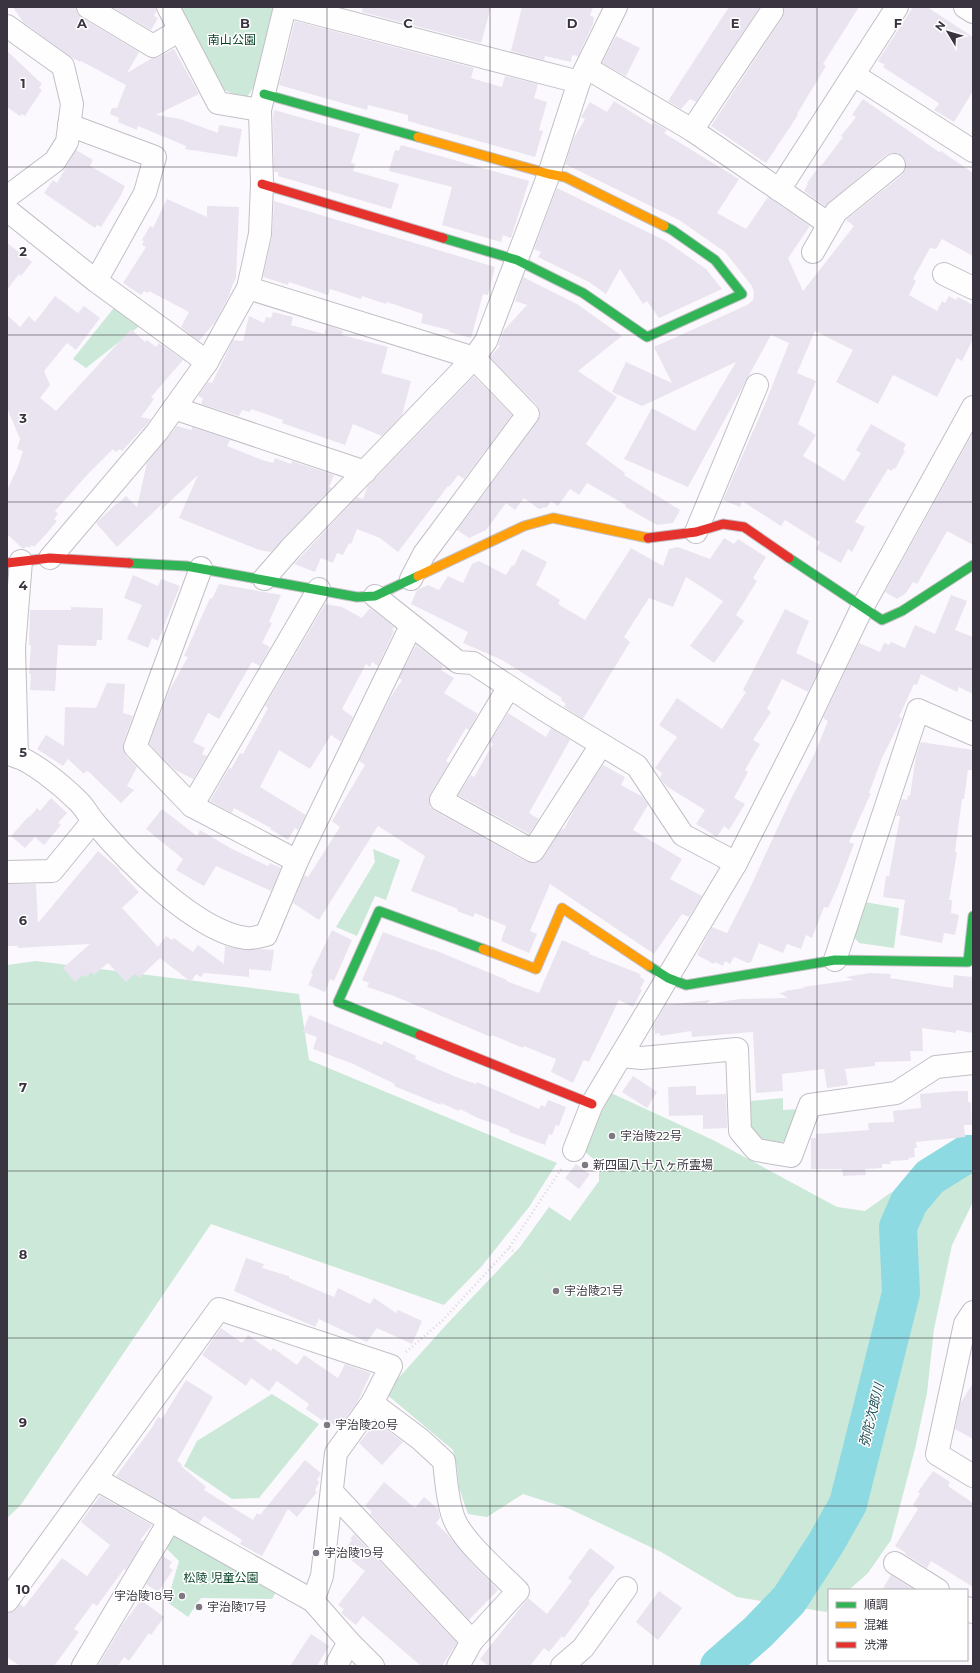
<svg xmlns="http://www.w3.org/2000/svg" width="980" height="1673" font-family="Montserrat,'Noto Sans JP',sans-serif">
  <rect width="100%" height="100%" fill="#fbf9fd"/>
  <g fill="#cce8d8">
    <polygon points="180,7 275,7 255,85 246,99 217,87"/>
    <polygon points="117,304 142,324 86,368 73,359"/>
    <polygon points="373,849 400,860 386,900 375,896 357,936 336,927 375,862"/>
    <polygon points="859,901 899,908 894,948 859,943 850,933"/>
    <polygon points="36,961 299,994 309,1060 557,1163 529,1207 482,1266 444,1305 211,1224 20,1506 7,1518 7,965"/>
    <polygon points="611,1093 713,1140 837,1207 865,1211 890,1193 962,1166 973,1167 973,1202 952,1245 934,1329 927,1393 915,1449 891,1540 868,1573 849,1590 829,1590 829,1609 826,1612 737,1597 661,1552 570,1509 523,1494 487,1517 468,1514 459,1488 457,1468 453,1450 385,1393 447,1324 520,1247 549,1207 570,1221 599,1181 599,1164 583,1150"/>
    <path d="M783,1098V1110L801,1109L790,1136L776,1147C750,1132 749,1132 750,1101Z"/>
    <polygon points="272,1394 319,1424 259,1498 232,1499 184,1466 197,1441"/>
    <polygon points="173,1528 279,1587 272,1599 201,1598 188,1617 167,1602 179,1561 163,1545"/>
  </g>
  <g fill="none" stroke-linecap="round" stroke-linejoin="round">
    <polyline stroke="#8edae2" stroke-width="38" points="719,1666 758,1632 789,1600 826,1543 848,1504 901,1293 898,1227 909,1202 930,1177 967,1154 973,1154"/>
  </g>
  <g fill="#eae4f0">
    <polygon points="13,7 76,7 77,13 82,18 139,52 127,73 152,58 159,57 174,49 199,94 156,115 180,119 218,133 219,125 242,129 237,157 185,149 186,146 138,126 137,130 118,122 119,118 110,114 112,108 117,108 126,85 81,61 80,62 71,57 23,22"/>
    <polygon points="112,7 156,7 156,11 154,16 158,18 151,30"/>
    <polygon points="363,7 491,7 481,43 362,12"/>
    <polygon points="522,7 593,7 590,16 594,17 593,24 578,56 572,55 571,62 545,56 544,60 511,51"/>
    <polygon points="729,7 760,7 696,102 690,99 681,109 668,101"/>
    <polygon points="784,7 859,7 823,64 826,66 797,114 798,115 766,163 711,126 782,18 784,12"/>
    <polygon points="913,7 927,7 973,37 973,91 954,122 934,110 939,104 937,102 883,67 885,65 878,61"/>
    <polygon points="295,21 474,68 471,78 502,87 505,76 538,84 534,98 547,102 539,130 543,131 535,157 408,121 408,115 368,105 367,110 279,85"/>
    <polygon points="616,36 640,48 626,76 602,63"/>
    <polygon points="7,51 42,84 39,88 42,90 25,116 22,114 20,116 7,107"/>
    <polygon points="863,99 939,152 941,151 973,173 973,256 942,239 936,249 930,248 913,279 916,281 909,295 937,311 942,301 945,303 949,296 956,300 958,297 973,305 973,339 962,361 957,358 937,397 893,375 878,404 836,382 853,350 815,331 797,373 816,381 798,424 816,435 803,456 844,481 861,453 856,450 871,424 906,444 903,450 905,451 895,469 893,468 892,471 888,469 855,522 865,527 852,552 848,549 841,563 816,549 820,542 785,520 781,526 742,501 740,507 723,500 765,404 789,343 771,335 688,487 624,459 652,408 695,431 736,362 642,406 612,392 626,362 672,383 654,347 747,305 753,300 754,293 752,286 725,252 679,220 565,164 574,138 585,119 581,117 590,102 607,112 614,101 652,125 654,122 667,130 664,133 739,179 717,213 746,229 768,197 810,226 788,258 803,291 854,226 846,220 902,175 906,169 906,163 903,157 898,153 892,153 886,155 825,206 804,191 808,184 807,183 820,165 821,166 843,137 841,136 856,117 852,115"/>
    <polygon points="274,110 360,134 351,163 355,164 353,171 399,184 391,209 278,176 278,172 274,172 273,119"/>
    <polygon points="401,145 529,181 511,238 503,235 501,242 442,225 452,187 389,171 395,150 399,151"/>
    <polygon points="76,150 93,160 90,166 125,186 120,197 101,227 97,225 95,228 44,193 53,180 57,183"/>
    <polygon points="557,188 666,241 706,269 722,289 659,318 647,301 643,304 620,269 606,294 589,282 538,257 541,252 534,249"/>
    <polygon points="167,199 207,217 207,206 239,207 236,278 232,286 229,296 215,322 199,341 181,327 189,312 149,291 148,293 144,291 141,295 123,283 146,247 142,245 144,241 142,240 150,226 153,228"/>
    <polygon points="274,201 495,267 488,295 483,294 471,338 449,332 449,330 421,323 423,314 387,302 386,304 362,296 361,299 330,289 328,295 289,282 288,285 263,277 272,237"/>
    <polygon points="7,243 32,262 21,276 19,274 7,290"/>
    <polygon points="523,277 577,304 622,336 578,371 617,397 586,444 625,473 624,475 680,510 673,523 657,525 625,507 626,505 587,483 579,495 570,489 558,506 551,501 547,507 539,509 524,498 515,510 506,503 486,530 469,538 457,530 538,421 540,416 540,411 537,405 490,357 500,346 498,345 504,330 527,305 515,301"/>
    <polygon points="55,296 78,313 84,306 100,318 76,350 67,343 44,371 50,385 40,398 56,411 131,329 145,342 147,340 156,347 159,343 183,360 151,397 154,399 141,417 151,419 147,424 122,451 120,449 116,452 113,449 86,476 55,511 58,514 54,519 57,521 48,532 34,547 32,545 29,548 27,546 23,549 7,534 7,490 17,469 23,451 17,449 20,439 7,408 7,315 20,327 29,316 35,322"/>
    <polygon points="273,312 293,317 291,325 324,334 327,325 343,331 342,335 388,347 381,373 411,381 402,415 382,436 353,424 345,445 282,423 283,420 251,409 250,412 242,410 239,416 201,404 203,398 198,396 208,382 212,383 233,340 243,341 249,316 264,323 266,317 271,318"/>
    <polygon points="474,376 512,415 464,479 458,475 449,487 448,486 398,552 380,538 357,529 351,544 349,543 343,555 337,553 333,563 321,558 315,572 294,564 357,497 363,499 367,487"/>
    <polygon points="177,426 192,430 192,427 230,440 227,446 262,460 273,463 275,458 291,464 292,461 334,475 329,487 332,488 271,552 259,550 179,518 198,475 160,511 164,502 117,547 96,523 117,503 118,504 126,496 137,507 147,463"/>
    <polygon points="973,433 973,545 947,531 917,584 913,582 906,593 897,599 885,592"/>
    <polygon points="724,538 734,544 738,539 766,557 753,578 757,581 736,615 744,621 714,663 690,646 723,601 686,577 673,607 649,598 624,637 630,642 583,719 564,707 566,704 561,700 562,698 502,660 463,643 468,632 411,604 417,590 428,585 439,590 448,576 463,583 472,564 479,561 506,575 512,565 514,566 522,549 547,562 536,585 560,600 558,604 585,620 631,548 663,566 669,549 678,547 710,559"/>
    <polygon points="133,575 158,586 161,579 180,586 158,641 152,638 148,648 127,639 142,605 124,598"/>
    <polygon points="219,584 281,595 269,622 272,623 262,643 270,647 260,666 252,662 219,719 208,713 193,742 205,748 202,754 207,756 193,779 175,770 149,744 169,691 188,657 184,656 210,598 212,599"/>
    <polygon points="951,595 967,601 955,630 973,637 973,694 959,687 957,692 921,674 917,685 914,684 899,717 902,718 882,758 869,793 871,793 849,842 854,844 838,886 828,908 824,907 812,938 806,935 801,949 787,944 783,953 759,943 751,962 748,963 734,957 730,964 725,961 723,966 715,962 714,964 697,955 712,927 727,933 749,890 790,801 814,755 828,721 823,718 859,643 880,652 884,643 889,645 891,642 905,648 915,625 935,634"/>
    <polygon points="325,604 342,607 362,618 369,609 371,609 394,627 392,630 394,631 378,666 372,662 370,667 366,664 342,709 353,717 341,742 331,735 310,769 279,750 260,787 306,815 298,830 295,828 288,840 270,829 271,828 234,808 232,813 210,801 229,768 231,769 240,753 243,754 268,708 265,706"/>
    <polygon points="71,607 103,608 102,640 97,640 96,646 58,645 55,691 30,690 31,674 29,674 31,645 29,645 30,610 71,610"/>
    <polygon points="785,609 809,621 796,653 821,665 808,692 782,679 767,709 771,712 753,740 760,744 745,770 748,772 734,798 745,804 729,830 724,826 717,837 696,824 705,810 666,786 660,778 662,773 655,768 677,737 659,725 677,698 722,729 746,692 743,690"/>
    <polygon points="416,645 443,666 441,670 454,678 444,693 478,714 469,730 466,728 446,761 449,763 430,794 429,800 430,807 435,811 527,862 533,863 539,862 543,858 560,831 563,829 564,829 578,803 603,765 625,777 621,785 643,797 648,805 633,830 682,859 670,879 702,896 689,917 682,914 654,954 550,884 530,931 537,934 529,953 501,941 506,926 475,913 473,917 457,911 458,909 411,891 425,856 378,826 319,920 293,903 303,878 305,875 308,877 340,827 332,821 365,765 359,761 390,698 402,680 399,678"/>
    <polygon points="107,683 125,684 123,713 133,716 123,743 123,749 126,756 137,767 127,786 134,790 121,803 89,772 86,771 84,774 68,759 63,766 37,749 46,735 64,746 65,707 96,708"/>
    <polygon points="508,713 546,737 551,728 570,740 529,813 539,819 529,834 458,795 471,775 474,777 493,744 490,742"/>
    <polygon points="921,742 973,750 973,770 968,770 964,799 962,799 955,852 957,852 949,900 952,900 951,913 959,915 955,935 944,933 942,943 900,935 905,900 883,897 886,876 889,876 900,816 896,816 902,799 907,800 908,795 910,796 916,756"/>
    <polygon points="51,798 67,813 58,823 61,825 44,845 35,837 25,848 11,836 29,816 30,817 37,808 40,811"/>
    <polygon points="162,809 197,836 200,830 232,849 268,866 270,863 281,868 271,891 216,866 204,886 176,870 183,859 146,829"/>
    <polygon points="98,851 120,870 119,871 139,892 122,908 158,947 166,936 172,940 174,938 193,952 198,945 224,964 225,946 245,950 261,949 274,950 271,971 249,969 249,977 204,973 201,977 196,974 191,982 160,958 139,978 135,974 126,982 108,963 94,975 91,972 86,977 83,975 75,982 63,968 90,944 17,948 19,946 7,946 7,884 36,884 38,923"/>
    <polygon points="332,930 352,940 334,981 330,979 325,992 308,985 313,974 311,973"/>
    <polygon points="383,932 432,950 432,949 507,980 506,981 539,993 562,940 589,952 589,954 638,973 641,975 640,977 645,980 640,989 642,990 633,1007 619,1000 589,1062 584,1060 583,1061 573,1083 551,1072 556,1059 524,1046 523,1048 492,1035 491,1037 394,996 367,987 369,983 362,980"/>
    <polygon points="870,973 891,974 890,978 953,988 954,975 973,977 973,1033 956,1030 956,1033 922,1028 923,1051 910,1051 911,1061 875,1062 875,1066 845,1069 848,1085 827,1088 824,1069 782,1074 783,1091 756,1093 753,1032 692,1037 691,1031 660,1036 660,1033 655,1034 654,1025 665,1005 710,1000 707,1004 740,999 788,998 779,993 786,992 784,991 805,988 802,987 853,980 846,977"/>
    <polygon points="309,1015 382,1045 384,1041 416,1056 415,1059 456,1077 476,1084 477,1082 539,1109 541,1105 545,1107 548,1100 566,1107 559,1126 556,1125 552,1135 549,1134 545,1145 509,1132 510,1130 478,1118 460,1109 459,1111 441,1103 441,1105 394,1086 395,1084 351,1063 313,1049 317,1037 303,1032"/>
    <polygon points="633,1076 657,1092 647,1108 622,1092"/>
    <polygon points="696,1086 696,1095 726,1094 727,1128 703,1129 703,1115 669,1116 668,1087"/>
    <polygon points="956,1091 968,1091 968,1102 971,1102 972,1125 964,1125 965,1137 916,1142 917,1148 914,1148 915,1157 909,1158 908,1160 890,1161 891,1164 882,1164 882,1168 865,1169 866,1175 843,1176 842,1169 811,1169 811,1138 816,1138 816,1134 869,1130 868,1123 894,1122 893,1111 921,1108 920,1094"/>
    <polygon points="576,1164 590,1174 579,1189 565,1178"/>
    <polygon points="246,1258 264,1264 262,1268 289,1276 289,1278 334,1297 338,1288 370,1304 374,1298 396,1313 398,1310 422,1321 412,1344 377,1328 367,1342 319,1319 315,1327 234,1291"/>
    <polygon points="221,1328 242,1343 248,1335 271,1351 273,1348 297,1365 304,1355 338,1378 345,1364 371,1373 357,1403 338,1428 324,1418 323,1421 306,1409 309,1404 277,1381 269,1391 251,1378 246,1386 202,1355"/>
    <polygon points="186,1380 213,1397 177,1461 182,1464 181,1466 206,1487 204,1490 253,1520 257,1513 260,1515 305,1460 321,1473 317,1480 319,1482 315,1490 317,1492 297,1517 288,1509 262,1556 240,1544 242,1540 204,1516 199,1523 116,1476 151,1429 158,1417 162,1419"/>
    <polygon points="973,1383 973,1439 955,1429 960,1404"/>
    <polygon points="376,1422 403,1442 382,1465 359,1443"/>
    <polygon points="933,1471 950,1482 948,1486 973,1503 973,1587 931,1561 927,1568 905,1554 906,1553 895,1546 918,1509 913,1505 920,1494 918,1492"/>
    <polygon points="384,1482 415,1508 424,1497 438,1509 440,1518 436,1523 448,1535 472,1564 498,1590 469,1620 370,1514 372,1512 365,1506"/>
    <polygon points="100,1496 152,1525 140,1540 143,1541 126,1570 124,1569 97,1606 93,1603 74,1629 79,1632 54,1666 20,1666 7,1657 7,1613 12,1612 20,1604 24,1607 62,1558 87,1576 110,1545 81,1522"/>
    <polygon points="354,1534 457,1643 442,1666 421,1666 363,1616 356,1625 341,1613 344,1609 338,1605 365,1571 342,1553 352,1540 350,1539"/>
    <polygon points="590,1548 615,1567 588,1602 590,1603 564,1638 562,1636 549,1652 544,1648 530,1666 488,1666 480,1659 528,1598 547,1614 572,1581 568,1578"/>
    <polygon points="163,1556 172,1562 169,1567 173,1570 158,1592 146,1584"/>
    <polygon points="891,1575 914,1590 882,1590"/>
    <polygon points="659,1591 682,1608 658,1640 636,1622"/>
    <polygon points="141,1600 164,1617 151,1635 149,1633 129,1661 124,1657 118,1666 98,1666 123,1624"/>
    <polygon points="311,1634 329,1646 317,1666 290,1666"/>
  </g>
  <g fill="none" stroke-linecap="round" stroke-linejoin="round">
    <defs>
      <g id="street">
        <polyline points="88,7 153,46 180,30"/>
        <polyline points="168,7 218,103 260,110"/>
        <polyline points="291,7 579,82"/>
        <polyline points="965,7 973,12"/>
        <polyline points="7,26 63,66 72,104 67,142 55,161 7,197"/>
        <polyline points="587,68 692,130 829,224"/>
        <polyline points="854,75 973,151"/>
        <polyline points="69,125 155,157 145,193 96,281"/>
        <polyline points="692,130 772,11"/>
        <polyline points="779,190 897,7"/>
        <polyline points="7,210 96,281 207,362"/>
        <polyline points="813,252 836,212 894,165"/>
        <polyline points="944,274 973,288"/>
        <polyline points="248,288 474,358 528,414 424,554 411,579"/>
        <polyline points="174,408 365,472"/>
        <polyline points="696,532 757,385"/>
        <polyline points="50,558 157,432 207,362 248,288 260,234 262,184 260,110 285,7"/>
        <polyline points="201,568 135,747 192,806 297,861"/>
        <polyline points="264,579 291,548 474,358 486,341 549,174 579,82 616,7"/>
        <polyline points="375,596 458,662 473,663 543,709 637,766 683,835 736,863"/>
        <polyline points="509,687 441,800 533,851 601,745"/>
        <path d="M7,754C28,756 64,787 79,802C85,808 89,816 94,822C126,860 196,932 246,938C252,939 260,936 266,935L297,861L411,626"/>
        <polyline points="17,757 14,648 21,561"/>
        <polyline points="192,806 319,589"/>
        <polyline points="7,872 52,871 93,821"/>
        <polyline points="835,960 918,710 973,734"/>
        <polyline points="621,1056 642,1058 737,1049 740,1131 756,1150 791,1156 810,1105 896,1093 936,1067 973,1063"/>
        <polyline points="574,1150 592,1104 736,863 805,727 862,608 973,407"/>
        <polyline points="973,1312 965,1324 937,1454 973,1476"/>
        <path d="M372,1403L420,1439L444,1461C446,1479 447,1499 453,1516C460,1539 500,1573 518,1591L472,1641L458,1666"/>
        <polyline points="96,1479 313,1601"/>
        <polyline points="332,1492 472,1641"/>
        <polyline points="895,1563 938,1590"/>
        <polyline points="7,1601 219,1309 391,1366 372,1403 336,1453 322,1576 313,1601 349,1642 373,1666"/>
        <polyline points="967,1608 973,1612"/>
        <polyline points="83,1666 170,1520"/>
        <polyline points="336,1666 349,1642"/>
        <polyline points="562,1666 583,1648 626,1588"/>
      </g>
      <g id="fast">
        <polyline points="264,94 418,137"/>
        <polyline points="443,238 517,260 583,293 647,337 742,294 715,260 672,230 664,226"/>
        <polyline points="789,558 882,620 902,611 973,565"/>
        <polyline points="129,563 186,566 357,597 375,596 418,576"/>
        <polyline points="649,966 668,978 686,985 835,960 968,962 973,916"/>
        <polyline points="420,1035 338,1002 379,911 483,949"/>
      </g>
      <g id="slow">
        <polyline points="418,137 549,174 565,177 664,226"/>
        <polyline points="418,576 524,526 553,518 648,538"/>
        <polyline points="483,949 536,969 562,908 649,966"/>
      </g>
      <g id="jam">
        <polyline points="262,184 443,238"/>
        <polyline points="648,538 696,532 723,524 744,527 789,558"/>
        <polyline points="7,563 50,558 129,563"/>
        <polyline points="420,1035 592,1104"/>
      </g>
    </defs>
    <use href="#street" stroke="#c2bfc6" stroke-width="24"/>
    <use href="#fast" stroke="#c2bfc6" stroke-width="11"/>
    <use href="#slow" stroke="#c2bfc6" stroke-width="11"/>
    <use href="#jam" stroke="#c2bfc6" stroke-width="11"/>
    <g stroke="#d9d8da" stroke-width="2.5" stroke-dasharray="1 3" stroke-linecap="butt">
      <polyline points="606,1127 616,1135"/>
      <polyline points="509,1248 558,1287"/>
      <polyline points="406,1352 443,1320 509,1248 562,1168"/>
    </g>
    <use href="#street" stroke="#fefeff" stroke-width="22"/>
    <use href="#fast" stroke="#30b455" stroke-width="9"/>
    <use href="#slow" stroke="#ff9f0a" stroke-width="9"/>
    <use href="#jam" stroke="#e5322d" stroke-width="9"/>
  </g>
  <path fill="none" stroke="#39343f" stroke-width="1" stroke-opacity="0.55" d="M163,7V1666M327,7V1666M490,7V1666M653,7V1666M817,7V1666M7,167H973M7,335H973M7,502H973M7,669H973M7,836H973M7,1004H973M7,1171H973M7,1338H973M7,1506H973"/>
  <g fill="#7d7982" stroke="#fff" stroke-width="1.5">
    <circle cx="612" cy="1136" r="4"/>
    <circle cx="585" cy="1165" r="4"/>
    <circle cx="556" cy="1291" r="4"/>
    <circle cx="327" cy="1425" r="4"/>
    <circle cx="316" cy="1553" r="4"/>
    <circle cx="182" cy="1596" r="4"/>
    <circle cx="199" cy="1607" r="4"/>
  </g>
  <g text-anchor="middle" stroke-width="3" stroke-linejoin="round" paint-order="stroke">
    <g font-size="12" fill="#003e22" stroke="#fff">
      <text x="232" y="44">南山公園</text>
      <text x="221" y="1582">松陵 児童公園</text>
    </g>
    <g font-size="12" fill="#39343f" stroke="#fff" text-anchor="start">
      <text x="620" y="1140">宇治陵22号</text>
      <text x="593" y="1169">新四国八十八ヶ所霊場</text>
      <text x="564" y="1295">宇治陵21号</text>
      <text x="335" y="1429">宇治陵20号</text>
      <text x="324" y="1557">宇治陵19号</text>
      <text x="174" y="1600" text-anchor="end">宇治陵18号</text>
      <text x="207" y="1611">宇治陵17号</text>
    </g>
    <g font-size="13" font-style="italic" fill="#235257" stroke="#fff">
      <text transform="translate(871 1415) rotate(-76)" y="5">弥陀次郎川</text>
    </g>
  </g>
  <g font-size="13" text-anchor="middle" font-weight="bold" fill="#39343f" stroke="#fff" stroke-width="3" stroke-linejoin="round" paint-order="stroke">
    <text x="82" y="28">A</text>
    <text x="245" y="28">B</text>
    <text x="408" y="28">C</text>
    <text x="572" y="28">D</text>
    <text x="735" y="28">E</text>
    <text x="898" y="28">F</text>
    <text x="23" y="88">1</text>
    <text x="23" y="256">2</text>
    <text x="23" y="423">3</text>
    <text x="23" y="590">4</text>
    <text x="23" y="757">5</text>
    <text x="23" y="925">6</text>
    <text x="23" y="1092">7</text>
    <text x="23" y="1259">8</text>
    <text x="23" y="1427">9</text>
    <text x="23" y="1594">10</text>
  </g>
  <rect width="980" height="1673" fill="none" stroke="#39343f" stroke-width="16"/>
  <rect x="828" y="1589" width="140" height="72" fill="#ffffff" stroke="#b0aeb2"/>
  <rect x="836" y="1602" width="20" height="6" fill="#30b455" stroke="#b0aeb2"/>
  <text x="864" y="1609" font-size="12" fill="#39343f">順調</text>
  <rect x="836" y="1622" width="20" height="6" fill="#ff9f0a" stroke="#b0aeb2"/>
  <text x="864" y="1629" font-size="12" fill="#39343f">混雑</text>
  <rect x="836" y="1642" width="20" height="6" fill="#e5322d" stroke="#b0aeb2"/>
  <text x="864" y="1649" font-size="12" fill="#39343f">渋滞</text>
  <g transform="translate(948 32) rotate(308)" stroke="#ffffff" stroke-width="3" paint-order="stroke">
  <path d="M0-3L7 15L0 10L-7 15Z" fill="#39343f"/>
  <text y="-6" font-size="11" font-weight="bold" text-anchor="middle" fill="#39343f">N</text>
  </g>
</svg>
